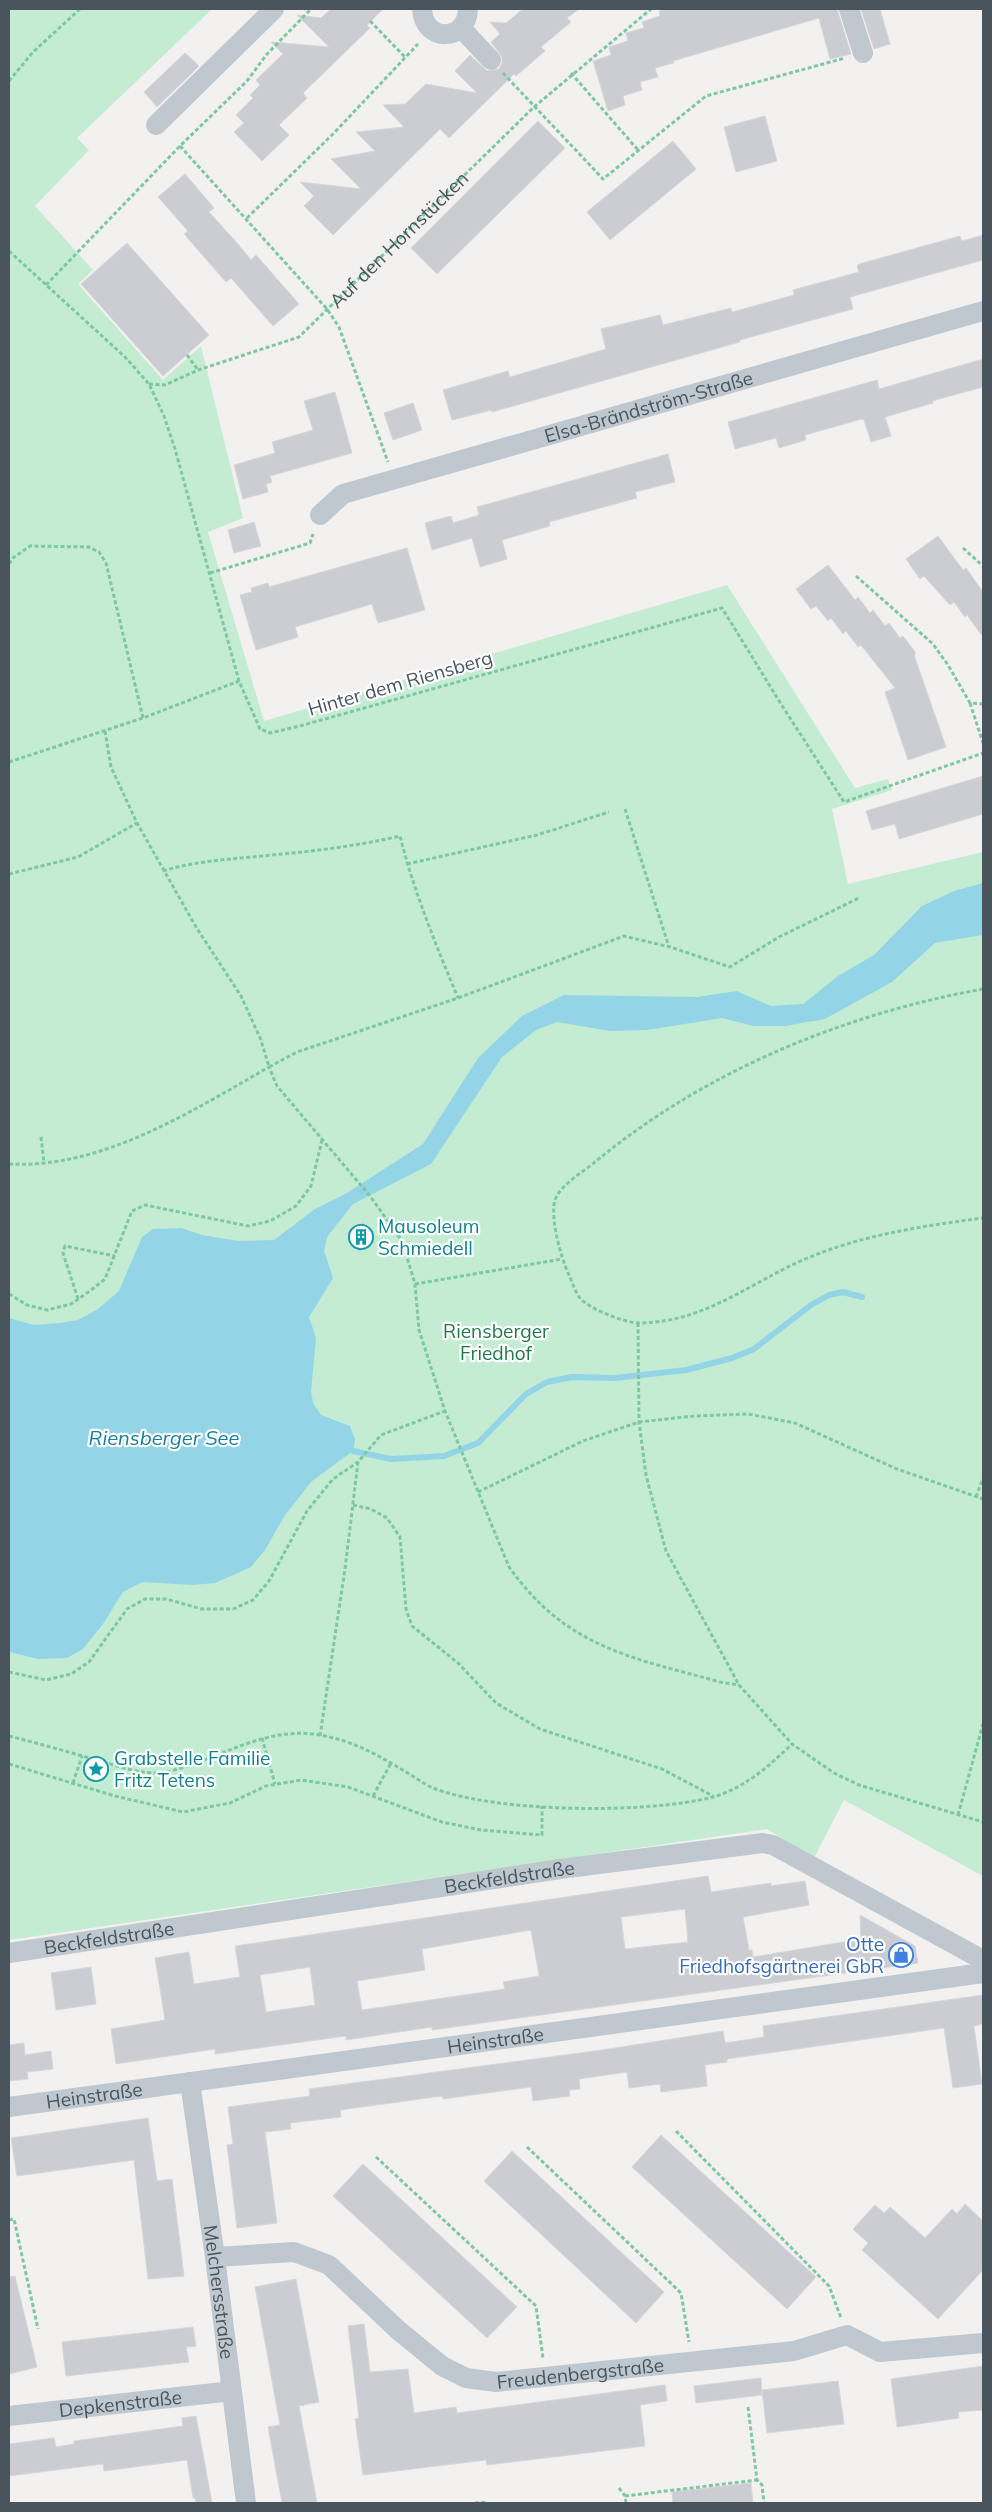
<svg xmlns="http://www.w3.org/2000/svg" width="992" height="2512" font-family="Mulish,sans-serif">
  <rect width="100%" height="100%" fill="#f3f0f0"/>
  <polygon fill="#c3ecd3" points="9,9 212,9 77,138 89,150 35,206 93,270 78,284 163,380 201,346 243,518 208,532 264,721 727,585 855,788 888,779 892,790 832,809 848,884 983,852 983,1876 844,1800 814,1858 767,1829 9,1940"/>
  <polygon fill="#93d5e6" points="983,883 983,935 935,943 892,982 825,1019 785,1026 753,1026 722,1018 647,1030 610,1031 557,1022 536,1030 502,1057 431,1164 353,1204 327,1237 324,1251 333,1278 309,1317 316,1338 311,1391 313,1403 321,1415 350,1426 355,1440 353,1451 312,1481 285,1515 265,1550 251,1567 215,1583 193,1585 142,1582 123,1592 103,1624 83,1649 67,1658 38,1659 9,1652 9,1318 34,1325 60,1323 78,1320 98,1309 119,1291 142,1237 153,1229 181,1228 202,1235 239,1241 274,1240 315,1209 347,1193 423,1144 478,1058 522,1016 564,995 697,997 737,991 771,1006 803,1004 838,976 874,955 922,906 954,891"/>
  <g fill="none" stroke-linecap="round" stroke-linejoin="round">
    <polyline stroke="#93d5e6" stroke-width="6" points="353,1451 391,1459 444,1456 478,1443 526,1394 547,1382 572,1377 615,1378 686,1370 732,1358 754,1349 811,1305 829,1295 843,1292 862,1297"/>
  </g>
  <g fill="#cbcdd2" stroke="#d5d7db" fill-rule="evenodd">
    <polygon points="331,9 383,9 367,25 370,28 303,93 307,98 279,125 289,135 262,161 234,132 244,123 236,115 253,98 250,95 260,85 256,80 283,54 271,42 329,47 297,15 321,18"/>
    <polygon points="523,9 579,9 567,18 571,22 541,47 545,51 516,76 514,74 449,138 440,129 333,235 304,206 314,196 300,182 361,189 331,159 375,151 356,132 404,127 383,105 405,104 426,84 477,93 455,71 470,55 487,71 499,69 502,63 502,57 491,42 500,34 490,22 506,23"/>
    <polygon points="668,9 837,9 851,54 830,59 819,18 673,61 674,63 655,68 658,77 640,82 642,90 623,96 625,105 608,111 593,61 611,55 609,47 628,41 626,33 644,28 642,22 660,16 659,11"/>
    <polygon points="861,9 880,9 890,44 874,49"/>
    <polygon points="185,53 199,66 157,107 144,92"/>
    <polygon points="765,116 777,161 736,172 724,127"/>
    <polygon points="538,121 565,148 437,274 411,248"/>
    <polygon points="673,141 696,169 610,240 587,212"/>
    <polygon points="185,174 214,208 209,212 238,244 251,260 256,255 299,304 273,326 231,278 226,282 184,234 188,231 158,197"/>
    <polygon points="983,235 983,260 850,297 853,309 740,340 740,342 492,412 492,410 452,420 443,390 508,371 510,377 606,349 601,329 660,315 663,325 731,308 732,312 794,295 793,290 859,272 857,266 859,264 960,236 962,241"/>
    <polygon points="127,243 209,335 163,376 81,284"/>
    <polygon points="983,359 983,387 932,401 933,403 885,417 891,436 871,442 864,420 862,419 805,435 806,440 779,448 776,438 735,449 728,422 877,380 879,389"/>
    <polygon points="335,392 352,453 270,476 272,482 266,484 268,492 243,499 234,465 275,453 272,442 313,430 304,401"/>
    <polygon points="413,403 422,430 393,440 384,413"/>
    <polygon points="668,454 675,482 635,492 637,498 549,522 550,526 502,540 507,559 480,567 472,538 432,550 425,523 451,516 453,523 479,515 477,507"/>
    <polygon points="254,522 261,546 234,553 228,530"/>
    <polygon points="938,536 963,570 966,568 983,592 983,637 967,615 965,617 954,602 950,605 924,576 920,579 906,559"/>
    <polygon points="407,548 425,610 378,623 372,604 295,627 298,637 256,650 240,595 252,592 251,588 268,583 269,587"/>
    <polygon points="828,565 855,600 858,597 870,613 873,610 885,626 889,623 900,638 903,636 916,653 914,655 946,747 908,760 885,692 895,688 861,645 858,647 846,631 843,634 831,618 828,621 816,606 811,609 796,589"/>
    <polygon points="983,776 983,814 899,839 895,824 872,830 866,811"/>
    <polygon points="363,1222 375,1242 359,1252 347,1232"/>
    <path d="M708,1876L711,1892L771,1883V1886L805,1881L809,1905L743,1917L749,1950H752L753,1957L861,1939L860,1915L915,1946L918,1963L432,2030V2027L346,2040V2036L215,2054V2049L116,2064L111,2029L165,2020L155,1958L189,1952L194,1984L240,1977L235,1946ZM685,1909L688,1942L625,1949L621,1917ZM531,1930L539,1976L503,1982L505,1989L362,2010L357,1981L425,1970L422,1949ZM310,1967L315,2005L266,2012L260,1975Z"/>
    <polygon points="91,1967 96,2004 56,2010 51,1973"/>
    <polygon points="983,1995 983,2024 974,2026 982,2084 953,2088 944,2028 727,2059 727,2062 705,2065 707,2086 661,2092 660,2084 629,2088 627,2072 579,2079 580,2089 569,2090 570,2096 533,2101 531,2087 443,2099 442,2096 340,2110 341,2117 290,2123 291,2129 265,2132 277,2223 237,2228 227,2145 233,2144 228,2107 310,2096 309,2089 602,2050 723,2031 725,2043 764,2037 763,2026"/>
    <polygon points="24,2043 25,2055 51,2051 53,2069 27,2072 28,2079 9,2081 9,2045"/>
    <polygon points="148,2118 157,2181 172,2179 184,2276 148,2279 134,2160 17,2176 11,2138"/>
    <polygon points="661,2135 816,2277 787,2309 632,2167"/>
    <polygon points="512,2151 664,2292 636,2323 484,2181"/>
    <polygon points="363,2164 517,2307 487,2338 333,2196"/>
    <polygon points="965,2204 983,2221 983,2270 938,2319 862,2250 868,2243 853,2229 875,2205 884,2213 890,2207 925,2238 952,2209 957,2214"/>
    <polygon points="15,2276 37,2367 9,2374 9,2277"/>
    <polygon points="296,2279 319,2402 299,2406 317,2503 282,2503 268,2427 280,2425 255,2287"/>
    <polygon points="364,2324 370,2372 408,2369 414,2413 456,2407 457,2413 665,2385 667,2401 640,2405 645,2446 487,2465 486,2460 363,2475 355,2419 359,2418 348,2326"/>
    <polygon points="193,2327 196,2346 186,2347 189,2362 66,2376 62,2342"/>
    <polygon points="983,2366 983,2410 958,2412 959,2418 897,2427 891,2379"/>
    <polygon points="761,2378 762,2395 696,2403 694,2386"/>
    <polygon points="838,2381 844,2424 767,2433 762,2390"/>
    <polygon points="196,2416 212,2503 196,2503 195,2498 193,2498 187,2460 104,2471 103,2464 9,2476 9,2444 54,2438 56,2447 74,2444 74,2441 183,2426 182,2418"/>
    <polygon points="751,2483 753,2503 673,2503 672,2492"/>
  </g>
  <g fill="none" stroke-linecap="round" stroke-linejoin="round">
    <g stroke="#7dc8a3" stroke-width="3" stroke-dasharray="4 2.5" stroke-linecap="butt">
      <polyline points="370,21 405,57"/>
      <polyline points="503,73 603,179 706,96 845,58"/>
      <polyline points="571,73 638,150"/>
      <polyline points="9,81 33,52 80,9"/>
      <polyline points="180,146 327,309 339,327 388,462"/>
      <polyline points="247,218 333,134 418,44"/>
      <polyline points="9,251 125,357 149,384 164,416 175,449 239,681 260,729 270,733 300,726 722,608 781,704 844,802 983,753"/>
      <polyline points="46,285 180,146 247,81 267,54 311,9"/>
      <polyline points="187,355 198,370"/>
      <path id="s1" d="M149,384L165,385L198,370L299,337L534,107L651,9"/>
      <polyline points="963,548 983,566"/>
      <polyline points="9,564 13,558 30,546 89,547 99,552 106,563 143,718"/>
      <polyline points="210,573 310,543 313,534"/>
      <polyline points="856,576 933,644 948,665 970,703 983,704"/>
      <polyline points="970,703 983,743"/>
      <polyline points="105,731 111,767 137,823 196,927 241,996 261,1040 269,1067 297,1052 458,998 624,936 670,947 730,967 779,937 859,898"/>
      <polyline points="9,762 143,718 239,681"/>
      <polyline points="625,809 669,947"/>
      <polyline points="407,864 537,835 609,812"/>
      <path d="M163,871C198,860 235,859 272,855C315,851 357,846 400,836C414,892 436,945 458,998"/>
      <polyline points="9,874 78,857 137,823"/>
      <path d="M983,989C844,1014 705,1071 595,1162C583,1172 560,1185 555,1200C550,1219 561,1258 569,1275C572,1281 575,1292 580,1298C589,1309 625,1323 640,1323C705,1322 748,1284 805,1259C862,1235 922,1226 983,1218"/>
      <polyline points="41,1137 44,1163"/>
      <path d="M9,1164C102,1169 192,1111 269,1067L277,1086L370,1196L402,1241L415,1284L419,1330L445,1411L509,1567C567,1648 630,1657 720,1682L739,1685"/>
      <polyline points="415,1284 562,1259"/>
      <polyline points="9,1294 27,1305 47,1310 71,1304 90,1291 105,1279 132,1211 145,1205 248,1226 270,1221 296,1206 311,1186 322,1140"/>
      <polyline points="78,1299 63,1253 65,1246 115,1256"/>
      <polyline points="638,1323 639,1422 646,1475 666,1551 739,1685 792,1744 834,1773 859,1785 983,1822"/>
      <polyline points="478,1492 583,1441 639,1422 694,1416 748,1414 795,1423 897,1469 983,1499"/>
      <polyline points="976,1497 983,1478"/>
      <polyline points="353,1505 371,1509 387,1518 400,1537 406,1609 412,1626 458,1663 496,1703 540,1729 662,1769 713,1796"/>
      <polyline points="9,1672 46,1680 71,1674 89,1662 127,1609 145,1599 166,1599 202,1609 233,1609 253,1600 269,1581 307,1511 333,1479 358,1462 381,1435 445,1411"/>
      <path d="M9,1736C37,1743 65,1751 93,1759C116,1765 142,1776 166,1772C216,1761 260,1728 313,1734C346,1738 373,1752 401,1769C412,1775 422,1783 433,1788C497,1813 648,1814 713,1797C745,1788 769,1766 792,1744"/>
      <polyline points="320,1736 345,1569 358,1462"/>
      <polyline points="262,1738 275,1784"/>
      <polyline points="9,1764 115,1796 183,1812 230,1803 266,1786 301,1780 348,1787 442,1822 481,1830 542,1835 542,1806"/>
      <polyline points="73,1783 82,1756"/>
      <polyline points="373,1796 391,1763"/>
      <polyline points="958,1815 983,1724"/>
      <polyline points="676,2131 829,2286 841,2318"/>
      <polyline points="527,2147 681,2293 689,2342"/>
      <polyline points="376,2157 536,2306 543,2358"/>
      <polyline points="9,2220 14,2219 38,2329"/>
      <polyline points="748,2407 757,2480 762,2485 764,2503"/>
      <polyline points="619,2488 625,2496 626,2503"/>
      <polyline points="625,2496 757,2480"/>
      <polyline points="475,2503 488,2502"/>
    </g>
    <g stroke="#bfc8ce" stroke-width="20">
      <path d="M422,9C424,43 467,42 468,9"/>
      <polyline points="849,9 863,53"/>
      <polyline points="461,28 491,60"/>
      <polyline points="156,125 274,9"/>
      <path id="s2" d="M320,515L343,494L983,311"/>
      <path id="s3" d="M9,1953L560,1869L763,1843L773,1845L983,1960"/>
      <path id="s4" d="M190,2082L215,2257L246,2503"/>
      <path id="s5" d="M9,2107L983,1973"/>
      <path id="s6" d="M215,2257L294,2252L329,2265L398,2330L442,2366L466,2378L496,2382L794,2351L847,2335L880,2352L983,2343"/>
      <path id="s7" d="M9,2416L232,2391"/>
    </g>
  </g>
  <defs>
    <symbol id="building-ring" viewBox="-11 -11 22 22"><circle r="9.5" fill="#fff" stroke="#0f9aa8" stroke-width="1.5"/><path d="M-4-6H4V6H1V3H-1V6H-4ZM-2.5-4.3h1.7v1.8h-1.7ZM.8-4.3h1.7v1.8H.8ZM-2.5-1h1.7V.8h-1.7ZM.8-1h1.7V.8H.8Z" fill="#0f9aa8"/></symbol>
    <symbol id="sight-ring" viewBox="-11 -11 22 22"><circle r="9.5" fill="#fff" stroke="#0f9aa8" stroke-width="1.5"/><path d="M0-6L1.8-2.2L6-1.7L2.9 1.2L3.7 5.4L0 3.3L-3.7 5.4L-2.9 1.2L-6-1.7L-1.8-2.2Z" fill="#0f9aa8"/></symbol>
    <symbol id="shop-ring" viewBox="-11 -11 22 22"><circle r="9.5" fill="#fff" stroke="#3f7fe0" stroke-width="1.5"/><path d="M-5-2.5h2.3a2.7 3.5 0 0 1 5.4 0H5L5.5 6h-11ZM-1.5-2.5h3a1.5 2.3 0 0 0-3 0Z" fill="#3f7fe0"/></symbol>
  </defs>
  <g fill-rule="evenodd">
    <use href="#building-ring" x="347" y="1223" width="28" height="28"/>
    <use href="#sight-ring" x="82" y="1755" width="28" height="28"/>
    <use href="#shop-ring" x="887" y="1941" width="28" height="28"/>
  </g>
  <g text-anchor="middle" stroke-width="4.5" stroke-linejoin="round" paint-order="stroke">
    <g font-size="19" fill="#49545c" stroke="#fff">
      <text dy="7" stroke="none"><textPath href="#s1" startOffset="298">Auf den Hornstücken</textPath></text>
      <text dy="7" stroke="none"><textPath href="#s2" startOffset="349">Elsa-Brändström-Straße</textPath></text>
      <text transform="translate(400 683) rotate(-16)" y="7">Hinter dem Riensberg</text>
      <text dy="7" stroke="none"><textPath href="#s3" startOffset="506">Beckfeldstraße</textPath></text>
      <text dy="7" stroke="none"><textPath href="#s3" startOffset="101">Beckfeldstraße</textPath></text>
      <text dy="7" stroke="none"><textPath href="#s5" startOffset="491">Heinstraße</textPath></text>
      <text dy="7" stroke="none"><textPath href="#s5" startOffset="86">Heinstraße</textPath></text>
      <text dy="7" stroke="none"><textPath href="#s4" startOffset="212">Melchersstraße</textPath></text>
      <text dy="7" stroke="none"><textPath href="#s6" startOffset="410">Freudenbergstraße</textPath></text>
      <text dy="7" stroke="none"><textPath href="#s7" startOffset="112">Depkenstraße</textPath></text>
    </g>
    <g font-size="19" fill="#0d838f" stroke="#fff" text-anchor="start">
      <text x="378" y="1233">Mausoleum<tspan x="378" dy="22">Schmiedell</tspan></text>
      <text x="114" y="1765">Grabstelle Familie<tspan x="114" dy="22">Fritz Tetens</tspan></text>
    </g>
    <g font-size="19" fill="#1e7a4c" stroke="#fff">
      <text x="496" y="1338">Riensberger<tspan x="496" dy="22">Friedhof</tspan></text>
    </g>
    <g font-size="19" fill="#366cbe" stroke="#fff" text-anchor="end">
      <text x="884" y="1951">Otte<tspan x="884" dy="22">Friedhofsgärtnerei GbR</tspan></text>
    </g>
    <g font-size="20" font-style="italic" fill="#177f9b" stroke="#fff">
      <text x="164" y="1445">Riensberger See</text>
    </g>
  </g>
  <rect width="992" height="2512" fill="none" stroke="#49545c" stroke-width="20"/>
</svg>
